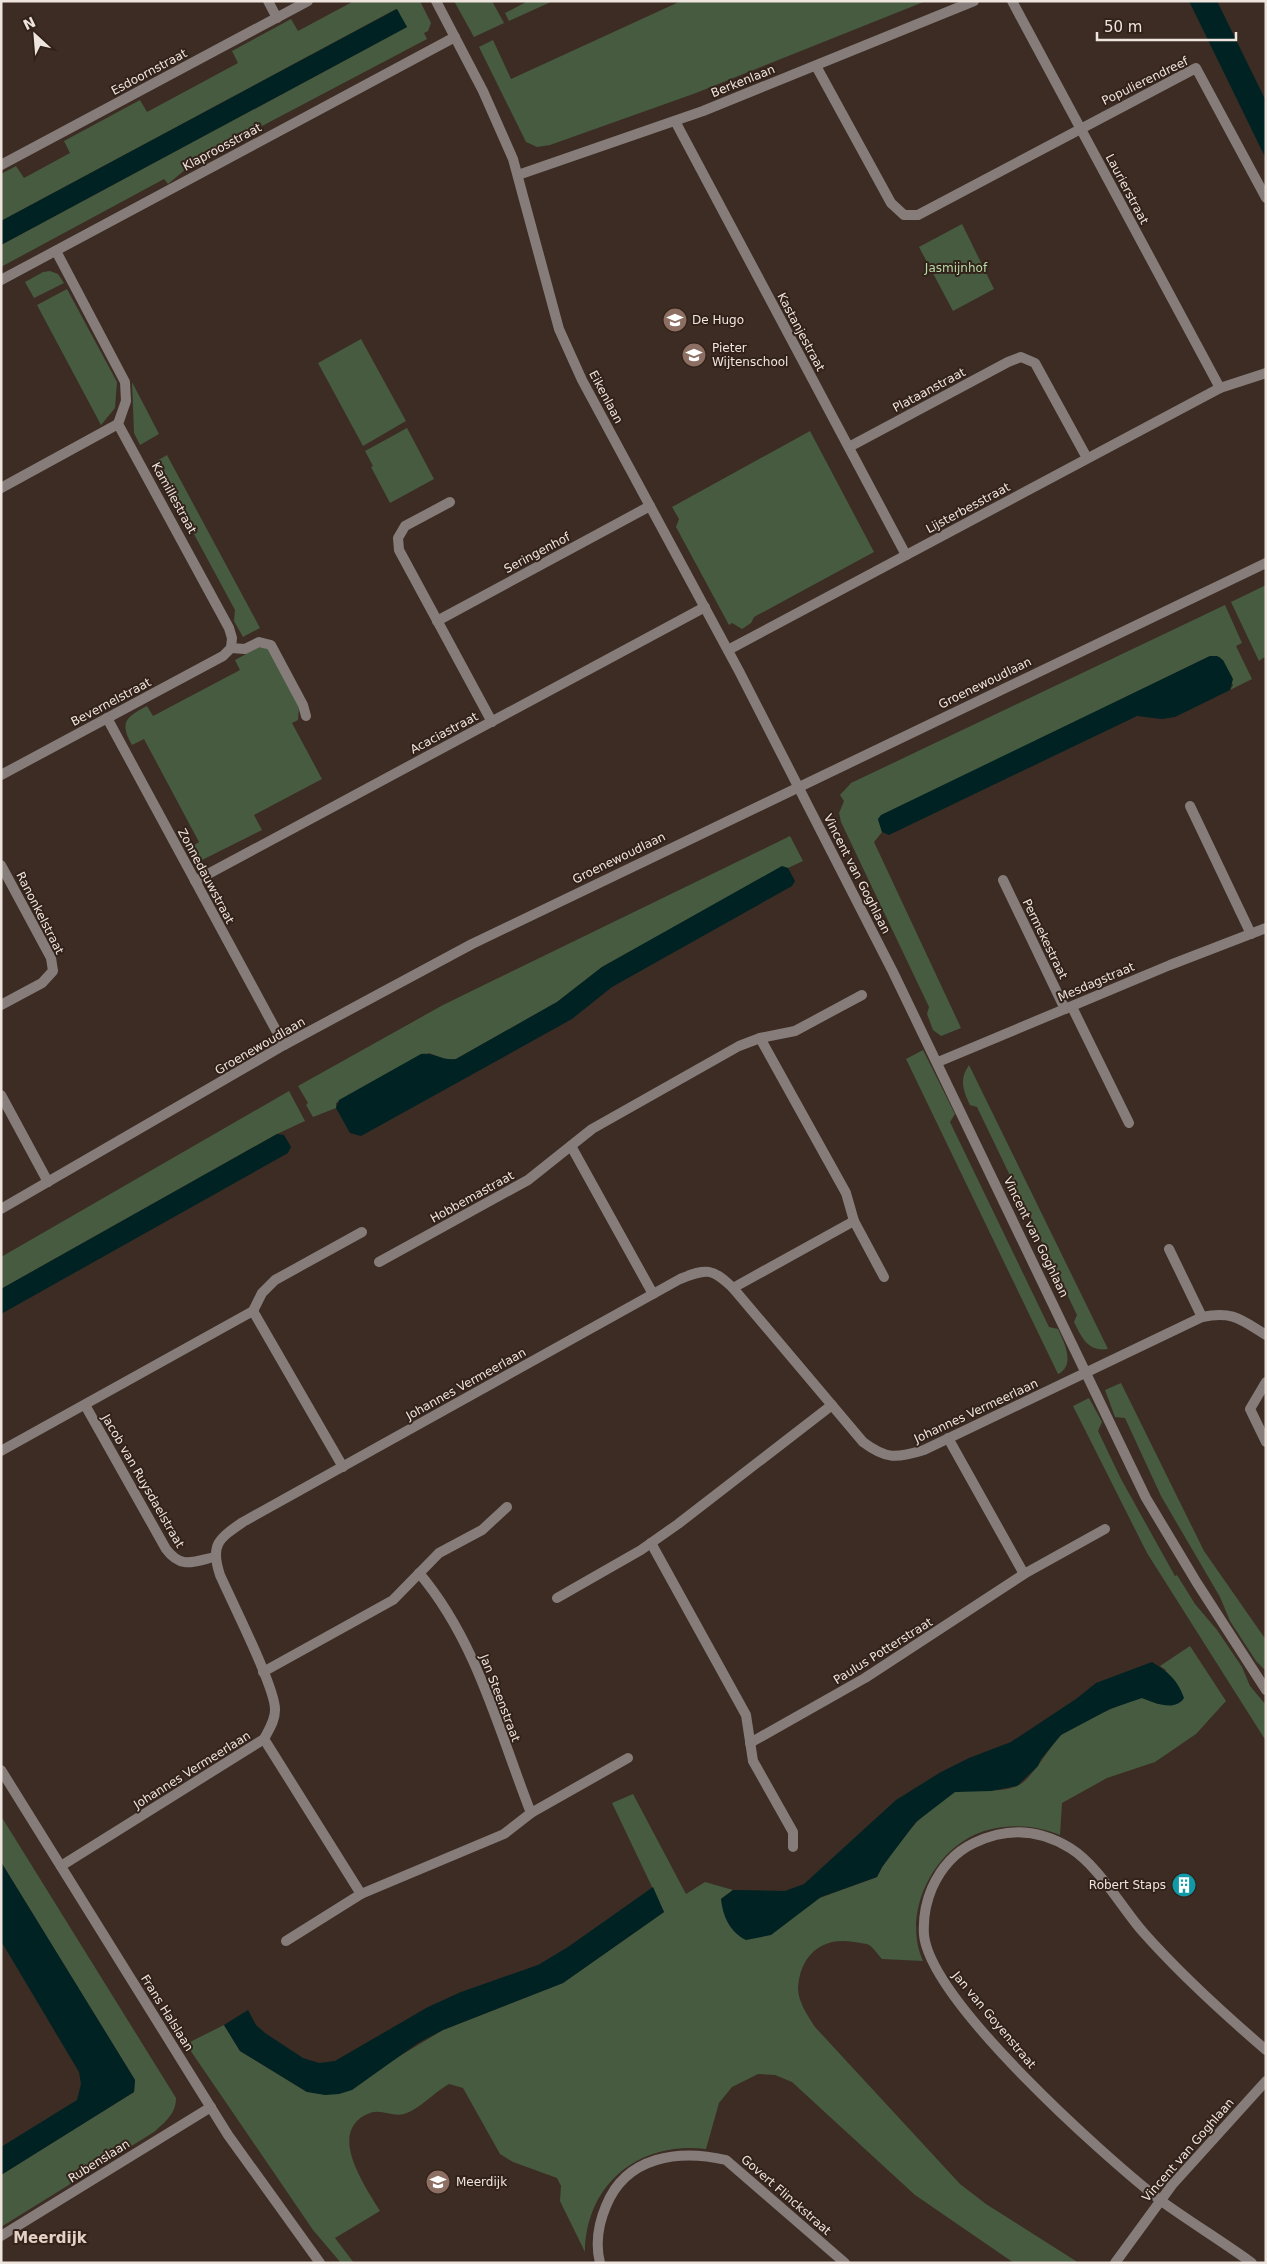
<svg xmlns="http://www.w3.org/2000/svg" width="1267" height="2264" font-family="'DejaVu Sans',sans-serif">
  <rect width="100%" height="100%" fill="#3c2c24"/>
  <g fill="#465b3f">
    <polygon points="354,1 420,1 431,23 428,31 424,33 427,39 230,143 233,148 192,164 168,184 164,179 1,267 1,245 407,27 396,9 1,221 1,174 16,166 24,178 70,153 64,141 140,100 147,112 238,63 232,51 291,19 298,31"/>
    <polygon points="454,1 492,1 504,23 474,37"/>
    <polygon points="528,1 553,1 509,21 505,13"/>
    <polygon points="681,1 926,1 696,93 550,145 537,147 526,142 479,47 493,40 511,79"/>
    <polygon points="962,224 994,289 953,311 919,247"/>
    <polygon points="50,271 58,274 64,283 34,298 25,282 43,272"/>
    <polygon points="67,289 117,382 115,408 101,425 37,305"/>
    <polygon points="361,339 406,421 363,446 318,363"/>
    <polygon points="132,382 159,434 140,445 134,433"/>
    <polygon points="407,428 434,479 390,503 371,467 373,466 365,451"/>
    <polygon points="810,431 874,552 754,617 751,623 742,629 732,623 729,625 676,527 679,519 672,507"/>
    <polygon points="167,455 260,628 243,637 234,621 235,610 155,462"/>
    <polygon points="1266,585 1266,656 1259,661 1231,602"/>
    <polygon points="1225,605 1242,643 1236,646 1252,679 1230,690 1233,685 1220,657 1210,656 878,819 882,832 874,842 961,1028 941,1036 933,1030 927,1014 929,1007 841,822 839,813 844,801 840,795 851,783"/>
    <path d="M261,646L268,648L299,707L298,720L292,723L322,779L254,815L262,830L198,862L192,857L188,849L199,842L144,739L132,745C119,722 126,717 147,706L153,716L240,670L235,660Z"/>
    <polygon points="790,836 803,861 788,868 782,867 602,967 557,1002 456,1059 447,1060 429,1053 336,1103 336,1108 313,1117 306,1105 308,1103 298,1086 443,1005"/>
    <path d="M923,1050L955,1114L950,1122L1049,1327L1058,1329C1064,1342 1076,1365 1058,1374L906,1059Z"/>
    <path d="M969,1065L1108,1349C1088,1352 1082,1338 1074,1322L1077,1315L977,1107L970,1105C963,1090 959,1079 969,1065Z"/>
    <polygon points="289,1091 305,1121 277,1134 1,1289 1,1257"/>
    <polygon points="1121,1383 1204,1551 1264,1637 1266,1637 1266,1671 1256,1661 1230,1621 1220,1597 1161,1496 1125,1418 1115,1417 1105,1390"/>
    <polygon points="1089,1398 1102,1422 1098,1431 1121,1479 1175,1576 1177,1575 1195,1604 1217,1630 1242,1667 1250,1686 1266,1705 1266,1741 1147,1553 1073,1406"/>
    <path d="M1190,1646L1226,1701L1196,1734L1155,1762L1107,1778L1062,1803L1060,1835C1038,1826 1015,1824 992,1829C938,1840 900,1910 923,1961L882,1959C878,1955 874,1948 869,1945C865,1943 858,1943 854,1942C821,1936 800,1956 798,1988C798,2002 808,2016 815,2027L960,2184L986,2204L1079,2263H1014L915,2195L792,2082L775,2075L758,2074L732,2087L719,2103L706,2149C639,2141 586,2184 585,2252L560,2201L561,2186L557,2178L513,2162L500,2154L463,2088L449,2084C433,2093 420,2109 404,2114C393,2117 381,2109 370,2113C325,2130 365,2186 380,2211L335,2238L354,2263H341L313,2230L186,2044L224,2025L240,2051L307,2092L393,2060L443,2030L563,1983L664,1912L612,1803L633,1794L686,1894L705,1882L733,1890L721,1899H817L877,1877C887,1856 932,1797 956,1792C976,1788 997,1794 1017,1786C1031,1781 1049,1747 1061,1735C1068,1728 1130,1699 1140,1698C1146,1698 1153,1702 1158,1704L1166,1670L1160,1666Z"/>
    <path d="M1,1816L176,2098C176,2114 165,2122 154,2132L1,2227V2175L134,2092L135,2080L1,1862Z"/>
  </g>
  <g fill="#002223">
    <polygon points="1189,1 1217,1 1266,101 1266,159"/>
    <polygon points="397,9 407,27 1,245 1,221"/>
    <polygon points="1210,656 1217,656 1223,660 1233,679 1230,690 1175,717 1162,719 1137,716 889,835 882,832 878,819 881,815"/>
    <path d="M782,866L788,868L795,881L792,886L612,987L572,1019L361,1136L350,1133L336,1108L339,1100L421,1054C434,1052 442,1061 456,1059L557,1002L602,967Z"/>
    <polygon points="277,1134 284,1135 291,1147 288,1153 1,1314 1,1289"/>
    <path d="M1152,1662C1167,1671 1178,1680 1184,1698C1175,1712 1155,1703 1142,1698L1110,1709L1061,1735L1041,1759L1038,1766L1017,1786L991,1791L955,1792L916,1822L882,1867L877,1877L821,1897L771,1935L746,1940C730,1932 723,1917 721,1899L733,1890L785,1891L804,1884L896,1800L941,1772L969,1758L1011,1742L1076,1699L1096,1683Z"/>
    <polygon points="1,1862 135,2080 134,2092 1,2175 1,2147 77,2100 81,2084 79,2072 1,1941"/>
    <polygon points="653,1887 664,1912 563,1983 443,2030 418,2043 352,2090 339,2094 325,2095 307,2092 240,2051 224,2025 248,2010 256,2025 265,2033 303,2058 319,2063 335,2061 428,2007 461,1992 538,1965 568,1947"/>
  </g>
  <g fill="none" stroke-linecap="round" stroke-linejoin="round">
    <g stroke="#867d7a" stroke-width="10">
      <polyline points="268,1 277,18"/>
      <polyline points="436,1 483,91 513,159 559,329 582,380 739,671 893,972 1146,1498 1197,1583 1266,1690"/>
      <polyline points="1012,1 1220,388"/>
      <polyline points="816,66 891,203 904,215 918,215 1196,68 1266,198"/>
      <polyline points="675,121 906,555"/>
      <polyline points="1,165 308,1"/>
      <polyline points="518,175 703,111 974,1"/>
      <polyline points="56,251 125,382 126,401 118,424 229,628 232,638 231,648 245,649 259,642 271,645 303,705 306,716"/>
      <polyline points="1,280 455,37"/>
      <polyline points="849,447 1008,362 1021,357 1035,363 1087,458"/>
      <polyline points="1,488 118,424"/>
      <polyline points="450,502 405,526 398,538 399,550 492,722"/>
      <polyline points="437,621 650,506"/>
      <polyline points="728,650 1220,388 1266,373"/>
      <polyline points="107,718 284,1045"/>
      <polyline points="1,775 223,656 231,648"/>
      <polyline points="1190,806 1251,934"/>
      <polyline points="1,865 51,958 53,971 42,983 1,1005"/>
      <polyline points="1003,880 1065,1009"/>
      <polyline points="195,881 705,607"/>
      <polyline points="1072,1007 1129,1123"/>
      <polyline points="760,1038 846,1193 854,1221 884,1277"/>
      <polyline points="938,1062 1170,965 1266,928"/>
      <polyline points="1,1095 48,1182"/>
      <polyline points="571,1146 653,1294"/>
      <polyline points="1169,1249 1202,1317"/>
      <polyline points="379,1262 528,1180 592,1129 739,1046 760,1038 795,1031 862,995"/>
      <polyline points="733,1288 854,1221"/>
      <polyline points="253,1311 343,1467"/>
      <polyline points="1266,1382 1250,1409 1266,1442"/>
      <path d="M85,1405L166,1549C181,1569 193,1562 214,1557"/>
      <polyline points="948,1438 1024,1574"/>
      <polyline points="1,1451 253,1311 262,1293 275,1280 362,1232"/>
      <polyline points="651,1543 746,1715 753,1761 793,1832 793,1847"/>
      <path d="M419,1573C477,1641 499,1732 531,1813"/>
      <polyline points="557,1598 641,1550 678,1524 832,1405"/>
      <polyline points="263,1672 393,1600 439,1553 482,1530 507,1507"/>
      <polyline points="264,1739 361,1894"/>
      <polyline points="750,1743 865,1678 1024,1574 1105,1529"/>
      <polyline points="1,1770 228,2135 320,2263"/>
      <path d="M61,1866L264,1739C269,1729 275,1721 275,1710C276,1689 231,1600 220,1575C210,1545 218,1539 243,1522L680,1279C707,1268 712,1268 733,1288L863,1442C887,1460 896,1458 924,1450L1202,1317C1233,1311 1240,1319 1266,1335"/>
      <polyline points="286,1941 361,1894 504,1834 531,1813 628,1758"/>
      <polyline points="1,2236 211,2107"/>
      <path d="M600,2263C595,2243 598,2225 606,2206C626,2156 679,2149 726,2160L845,2263"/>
      <polyline points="1115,2263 1172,2185 1266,2081"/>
      <path d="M1252,2263C1222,2241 1190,2222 1160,2200C1105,2157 931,2002 924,1935C923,1919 926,1902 932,1888C941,1868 955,1852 974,1843C1007,1827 1039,1829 1070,1848C1099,1866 1121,1907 1143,1932C1181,1975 1223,2013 1266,2050"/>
    </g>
    <polyline stroke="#867d7a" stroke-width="10" points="1,1209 284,1045 472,944 1266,563"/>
  </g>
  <defs>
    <symbol id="school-disc" viewBox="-11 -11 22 22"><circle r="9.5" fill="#8d6e63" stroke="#32221a"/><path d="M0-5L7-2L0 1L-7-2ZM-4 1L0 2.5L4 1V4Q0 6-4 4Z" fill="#fff"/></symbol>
    <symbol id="building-disc" viewBox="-11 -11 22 22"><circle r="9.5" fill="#0f9aa8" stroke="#32221a"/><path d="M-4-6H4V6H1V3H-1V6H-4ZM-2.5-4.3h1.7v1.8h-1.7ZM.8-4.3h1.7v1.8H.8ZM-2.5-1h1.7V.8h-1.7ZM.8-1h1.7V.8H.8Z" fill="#fff"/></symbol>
  </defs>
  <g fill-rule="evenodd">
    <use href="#school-disc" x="661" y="306" width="28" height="28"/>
    <use href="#school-disc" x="680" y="341" width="28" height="28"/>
    <use href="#building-disc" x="1170" y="1871" width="28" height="28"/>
    <use href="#school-disc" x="424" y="2168" width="28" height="28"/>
  </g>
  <g text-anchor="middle" stroke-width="4" stroke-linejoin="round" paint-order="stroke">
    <g font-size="12" fill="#efe5df" stroke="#32221a">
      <text transform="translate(149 72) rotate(-28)" y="4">Esdoornstraat</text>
      <text transform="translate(743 81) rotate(-22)" y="4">Berkenlaan</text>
      <text transform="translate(1145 81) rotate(-26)" y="4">Populierendreef</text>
      <text transform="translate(222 147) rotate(-28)" y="4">Klaproosstraat</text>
      <text transform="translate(1127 189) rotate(62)" y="4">Laurierstraat</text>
      <text transform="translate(801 332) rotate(62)" y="4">Kastanjestraat</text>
      <text transform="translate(929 390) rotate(-28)" y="4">Plataanstraat</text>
      <text transform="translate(606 397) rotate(62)" y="4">Eikenlaan</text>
      <text transform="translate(174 498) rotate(61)" y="4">Kamillestraat</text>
      <text transform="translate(968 508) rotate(-28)" y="4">Lijsterbesstraat</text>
      <text transform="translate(537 553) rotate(-28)" y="4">Seringenhof</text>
      <text transform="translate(985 683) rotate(-26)" y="4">Groenewoudlaan</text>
      <text transform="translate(111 702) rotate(-28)" y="4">Bevernelstraat</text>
      <text transform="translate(444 733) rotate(-28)" y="4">Acaciastraat</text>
      <text transform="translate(619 858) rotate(-26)" y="4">Groenewoudlaan</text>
      <text transform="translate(857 874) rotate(63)" y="4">Vincent van Goghlaan</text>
      <text transform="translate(206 876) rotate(62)" y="4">Zonnedauwstraat</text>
      <text transform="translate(40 913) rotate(63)" y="4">Ranonkelstraat</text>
      <text transform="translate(1045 939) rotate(64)" y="4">Permekestraat</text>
      <text transform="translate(1096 982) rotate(-23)" y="4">Mesdagstraat</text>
      <text transform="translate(260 1046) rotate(-30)" y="4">Groenewoudlaan</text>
      <text transform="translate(472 1197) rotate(-29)" y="4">Hobbemastraat</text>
      <text transform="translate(1036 1237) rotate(64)" y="4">Vincent van Goghlaan</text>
      <text transform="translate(466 1384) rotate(-29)" y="4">Johannes Vermeerlaan</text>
      <text transform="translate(976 1411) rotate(-25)" y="4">Johannes Vermeerlaan</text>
      <text transform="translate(143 1481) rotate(60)" y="4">Jacob van Ruysdaelstraat</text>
      <text transform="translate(883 1651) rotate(-32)" y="4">Paulus Potterstraat</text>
      <text transform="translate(500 1698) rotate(69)" y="4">Jan Steenstraat</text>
      <text transform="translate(192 1770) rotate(-32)" y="4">Johannes Vermeerlaan</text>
      <text transform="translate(167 2013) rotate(58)" y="4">Frans Halslaan</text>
      <text transform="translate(994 2020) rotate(50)" y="4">Jan van Goyenstraat</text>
      <text transform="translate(1188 2150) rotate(-49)" y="4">Vincent van Goghlaan</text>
      <text transform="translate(99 2161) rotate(-32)" y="4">Rubenslaan</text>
      <text transform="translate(786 2195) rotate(41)" y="4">Govert Flinckstraat</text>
    </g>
    <g font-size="12" fill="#b6dda9" stroke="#32221a">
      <text x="956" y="272">Jasmijnhof</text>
    </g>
    <g font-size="12" fill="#efe5df" stroke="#32221a" text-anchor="start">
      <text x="692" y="324">De Hugo</text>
      <text x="712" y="352">Pieter<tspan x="712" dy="14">Wijtenschool</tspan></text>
      <text x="1166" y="1889" text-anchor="end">Robert Staps</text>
      <text x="456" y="2186">Meerdijk</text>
    </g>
    <g font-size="15" font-weight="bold" fill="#e5d0c5" stroke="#32221a">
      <text x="50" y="2243">Meerdijk</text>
    </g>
  </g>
  <rect width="1267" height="2264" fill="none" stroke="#efe5df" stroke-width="5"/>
  <g transform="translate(35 35) rotate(334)" stroke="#32221a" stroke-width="4" paint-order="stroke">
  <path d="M0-4L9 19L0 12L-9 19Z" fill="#efe5df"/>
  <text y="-8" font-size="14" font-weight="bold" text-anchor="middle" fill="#efe5df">N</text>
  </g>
  <path d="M1097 32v8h139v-8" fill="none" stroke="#efe5df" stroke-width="2.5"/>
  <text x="1104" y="32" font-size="15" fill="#efe5df" stroke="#32221a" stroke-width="4" paint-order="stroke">50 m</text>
</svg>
